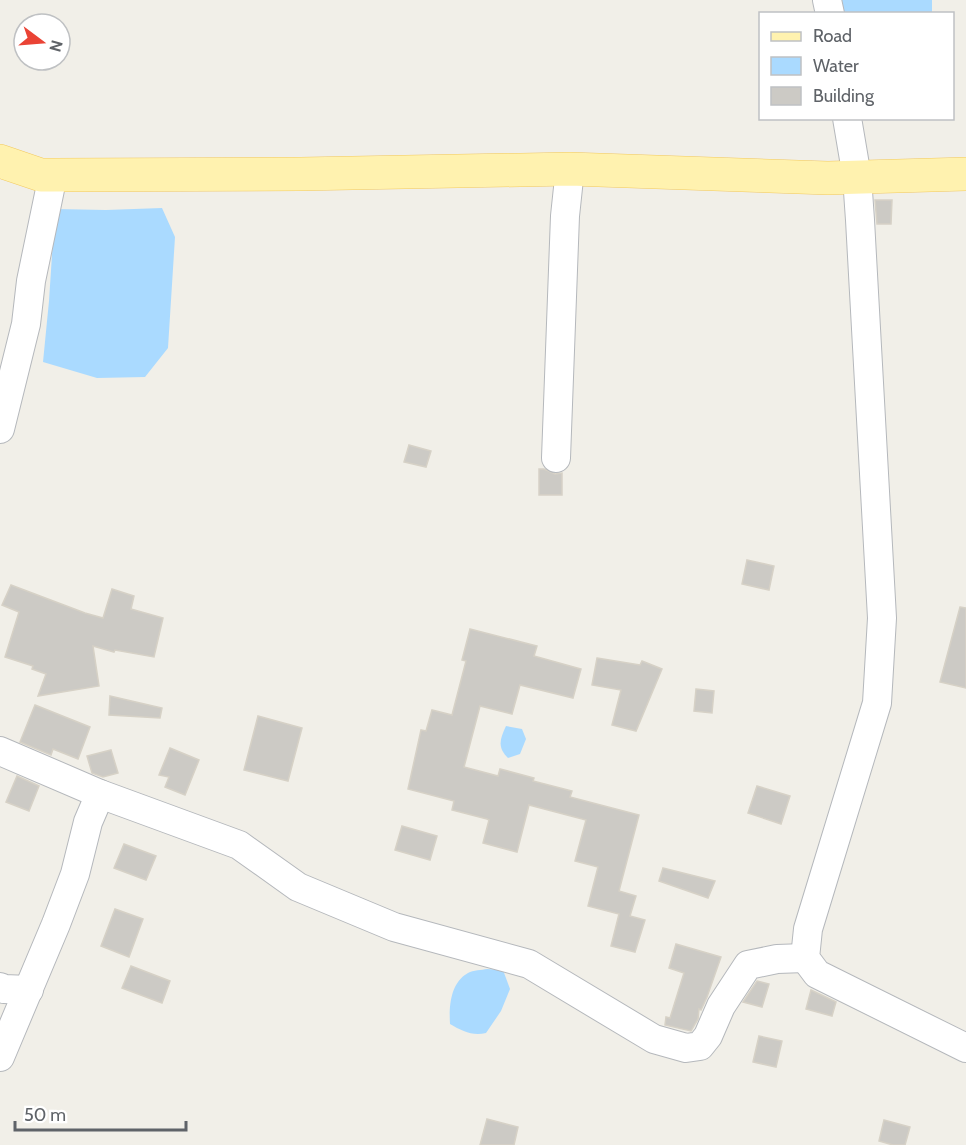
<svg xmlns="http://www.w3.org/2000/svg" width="966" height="1145" font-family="Cabin,sans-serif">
  <rect width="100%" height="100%" fill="#f1efe8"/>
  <g fill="#aadaff">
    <polygon points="842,0 932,0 932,13 844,13"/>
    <polygon points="162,208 175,237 168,348 145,377 97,378 43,362 49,301 55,209 106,210"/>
    <path d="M506,726L522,729L526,739L520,754L508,758C497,747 500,739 506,726Z"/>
    <path d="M487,969L503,970L510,989L501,1011L486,1033C472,1036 462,1031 450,1024C449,1007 450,983 468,973C473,970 482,970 487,969Z"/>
  </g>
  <g fill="#cccac5" stroke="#d6d1c6" stroke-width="1.5">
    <polygon points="875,200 892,200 891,224 877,224"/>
    <polygon points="409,445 431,451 426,467 404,462"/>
    <polygon points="539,469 544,469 555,474 562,473 562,495 539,495"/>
    <polygon points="747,560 774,566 769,590 742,584"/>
    <polygon points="11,585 85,613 103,618 112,589 134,596 131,609 163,618 154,657 115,650 114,652 93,646 99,686 38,696 46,674 32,669 33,666 5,657 19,612 2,605"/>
    <polygon points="960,607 966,608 966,688 940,682"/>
    <polygon points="470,629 537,646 534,656 581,669 573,698 520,685 512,714 480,706 464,767 498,776 500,769 534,778 533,781 572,791 570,797 639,815 619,891 636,896 630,916 645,920 635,952 611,946 619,914 588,906 598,867 575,861 586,820 529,805 517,852 483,843 489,820 487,819 452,810 454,801 408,789 421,730 426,731 432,710 452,715 466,661 462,660"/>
    <polygon points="597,658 640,665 642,661 662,669 636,731 612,725 621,690 592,685"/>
    <polygon points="696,689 714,691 712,713 694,711"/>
    <polygon points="110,696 162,708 160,718 109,715"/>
    <polygon points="35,705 90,727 78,759 53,749 51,755 20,742"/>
    <polygon points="258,716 302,728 288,781 244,770"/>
    <polygon points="170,748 199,760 185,795 165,787 169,777 159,775"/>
    <polygon points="111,750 118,773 103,777 92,773 87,756"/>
    <polygon points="17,776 39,786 29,811 6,802"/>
    <polygon points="757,786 790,796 781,824 748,813"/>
    <polygon points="402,826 437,836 430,860 395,850"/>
    <polygon points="124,844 156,856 146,880 114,868"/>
    <polygon points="663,868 715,881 708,898 659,881"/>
    <polygon points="115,909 143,919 129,957 101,946"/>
    <polygon points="676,944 721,957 707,997 701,1010 699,1009 698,1019 691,1031 665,1025 666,1017 670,1018 684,973 669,968"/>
    <polygon points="131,966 170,981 162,1003 122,988"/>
    <polygon points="757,981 769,984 762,1007 743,1002"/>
    <polygon points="811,990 836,1002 832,1016 806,1009"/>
    <polygon points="759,1036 782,1041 776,1067 753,1062"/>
    <polygon points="487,1119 518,1127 514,1145 480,1145"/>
    <polygon points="884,1120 910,1127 905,1145 893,1145 879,1141"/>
  </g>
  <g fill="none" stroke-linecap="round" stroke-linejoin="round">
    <defs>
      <g id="minor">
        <polyline points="827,0 830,14"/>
        <polyline points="847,118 857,177 860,220 882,618 877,703 808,929 805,958 817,974 966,1048"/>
        <polyline points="0,429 26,324 31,281 53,175"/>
        <polyline points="556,458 565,216 570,169"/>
        <polyline points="0,751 100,794 239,845 298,887 394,927 529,964 654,1039 686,1048 700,1046 708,1036 721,1006 748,965 777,959 805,958"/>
        <polyline points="0,987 4,989 29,990"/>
        <polyline points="0,1057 56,924 75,874 88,822 100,794"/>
      </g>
      <polyline id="major" points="0,161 41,175 53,175 300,174 570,169 828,178 966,174"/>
    </defs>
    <use href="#minor" stroke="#b5b8bc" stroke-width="30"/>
    <use href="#major" stroke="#f2c960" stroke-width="34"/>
    <use href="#minor" stroke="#fff" stroke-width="28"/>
    <use href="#major" stroke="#fff2af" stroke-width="33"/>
  </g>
  <rect x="759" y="12" width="195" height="108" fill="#ffffff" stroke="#bfc1c3" stroke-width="1.5"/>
  <rect x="771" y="32" width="30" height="9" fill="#fff2af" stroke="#bfc1c3" stroke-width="1.5"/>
  <text x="813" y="42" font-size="18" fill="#5f6368">Road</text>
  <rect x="771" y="57" width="30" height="18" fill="#aadaff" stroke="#bfc1c3" stroke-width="1.5"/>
  <text x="813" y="72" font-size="18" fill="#5f6368">Water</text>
  <rect x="771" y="87" width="30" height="18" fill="#cccac5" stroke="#bfc1c3" stroke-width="1.5"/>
  <text x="813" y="102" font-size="18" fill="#5f6368">Building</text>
  <g transform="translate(42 42) rotate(106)"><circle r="28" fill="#ffffff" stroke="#bfc1c3" stroke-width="1.5"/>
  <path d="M0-4.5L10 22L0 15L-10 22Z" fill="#ea4335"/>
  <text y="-9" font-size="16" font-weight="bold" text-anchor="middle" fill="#5f6368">N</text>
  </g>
  <path d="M15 1121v9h171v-9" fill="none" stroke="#5f6368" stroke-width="3"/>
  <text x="24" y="1121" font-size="18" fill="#5f6368" stroke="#ffffff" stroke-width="4.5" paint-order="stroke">50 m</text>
</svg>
